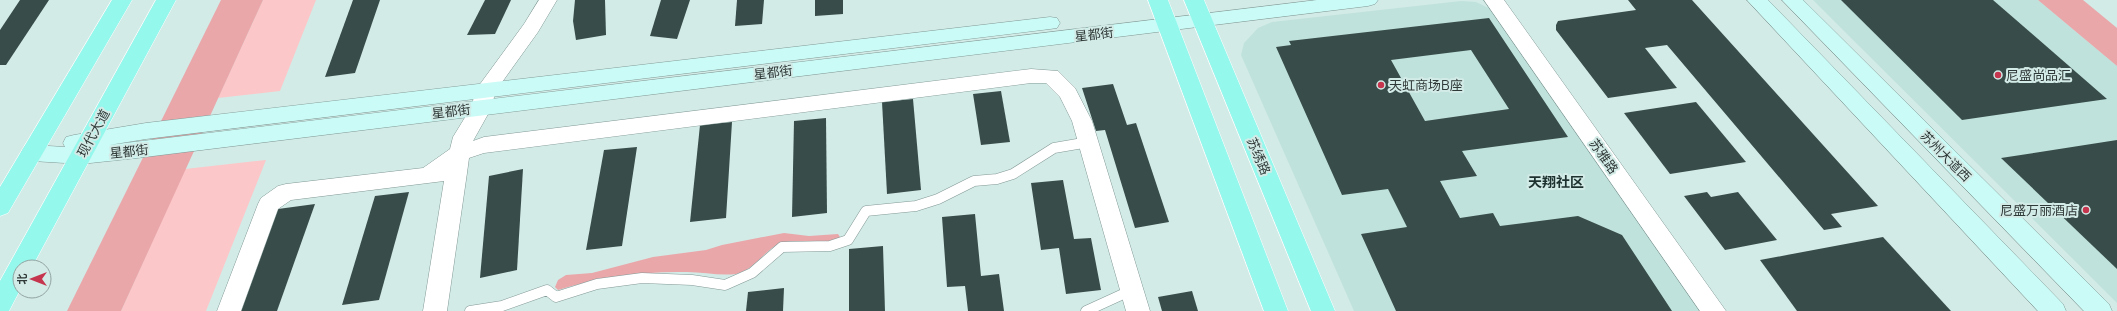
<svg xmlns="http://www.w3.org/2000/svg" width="2117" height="311" font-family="'Nunito Sans','Noto Sans SC',sans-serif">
  <rect width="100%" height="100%" fill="#d3ebe7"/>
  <g fill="#c0e2dc">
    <polygon points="1813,0 2038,0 2117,66 2117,303"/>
    <polygon points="1461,1 1476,2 1495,11 1700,311 1354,311 1241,55 1244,43 1258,28 1272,22"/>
  </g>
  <g fill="#fcc7c9">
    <polygon points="263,0 316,0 280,91 218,98"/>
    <polygon points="266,160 206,311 121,311 185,169"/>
  </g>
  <g fill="#e9a7aa">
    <polygon points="221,0 263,0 121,311 67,311"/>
    <polygon points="2038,0 2083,0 2117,28 2117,66"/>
    <path d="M784,233L809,236L838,234L840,237C829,247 801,239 786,242C766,245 757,270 736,274C719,276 704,272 687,272C643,271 600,277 558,290L555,287L558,280L566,275L592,273L653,257L706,250L722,245Z"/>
  </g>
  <g fill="#384d4a" fill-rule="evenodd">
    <polygon points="20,0 49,0 6,65 0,65 0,30"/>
    <polygon points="353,0 380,0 355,73 325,77"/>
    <polygon points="485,0 511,0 495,34 467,35"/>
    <polygon points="575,0 605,0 606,35 576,40 573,21"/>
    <polygon points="661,0 690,0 677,39 650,36"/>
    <polygon points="737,0 764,0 762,24 735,26"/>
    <polygon points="815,0 843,0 843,14 815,16"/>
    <polygon points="1628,0 1692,0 1878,206 1831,214 1842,227 1824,230 1667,45 1645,48 1677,88 1608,98 1556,30 1556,25 1558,21 1636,10"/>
    <polygon points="1841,0 1993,0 2107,99 1962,120"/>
    <path d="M1489,18L1568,137L1462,151L1477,176L1440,181L1460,218L1493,213L1500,226L1578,216L1622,235L1672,311H1396L1361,234L1407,227L1388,189L1342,195L1276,47L1291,45L1289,41ZM1471,50L1509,109L1425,121L1391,60Z"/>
    <polygon points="1113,84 1127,125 1136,123 1169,222 1135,228 1105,130 1096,131 1082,88"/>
    <polygon points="1001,91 1010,142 981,145 973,94"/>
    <polygon points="913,99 921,190 887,194 882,102"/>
    <polygon points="1696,102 1746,162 1670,174 1624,113"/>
    <polygon points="826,118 827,213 792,217 794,121"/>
    <polygon points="732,122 726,218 690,222 700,125"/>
    <polygon points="2117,140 2117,269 2001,158"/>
    <polygon points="637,147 622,246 586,250 604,150"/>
    <polygon points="523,169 517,270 480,278 489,176"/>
    <polygon points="1063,180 1074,239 1091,238 1101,290 1066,294 1059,248 1041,250 1031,183"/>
    <polygon points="409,192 379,300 342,305 375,196"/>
    <polygon points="1707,192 1711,197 1738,192 1777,240 1725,250 1684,196"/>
    <polygon points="315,204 277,311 239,311 278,209"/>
    <polygon points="975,214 981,276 999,274 1004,311 968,311 965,286 947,287 942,217"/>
    <polygon points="1883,237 1951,311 1797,311 1760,260"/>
    <polygon points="883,246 885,311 849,311 849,249"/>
    <polygon points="784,288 783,311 746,311 748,292"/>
    <polygon points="1192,291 1198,311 1162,311 1158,297"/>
  </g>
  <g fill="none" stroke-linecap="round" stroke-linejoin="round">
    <defs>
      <g id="service">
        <polyline points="470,311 502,306 547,290 556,297 597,284 642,278 692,280 725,285 752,273 782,247 830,246 848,240 866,211 916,206 938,199 974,181 997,179 1013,174 1054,148 1089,142"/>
        <polyline points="1086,311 1132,290"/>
      </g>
      <polygon id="minor" points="539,0 557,0 538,32 495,92 492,107 473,141 484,137 1031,69 1058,71 1075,88 1092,121 1150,311 1126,311 1072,121 1060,97 1046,83 1031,83 484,153 469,158 467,173 447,311 423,311 444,181 291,200 278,209 241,311 217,311 258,204 261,198 278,186 286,184 423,168 450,149 453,137 472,106 475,91 524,24"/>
      <polygon id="tertiary" points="1484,0 1504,0 1726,311 1700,311"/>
      <g id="secondary">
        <polygon points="1317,0 1378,0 1375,4 1368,6 137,158 81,164 32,161 24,159 21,153 24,147 32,145 65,147 63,143 66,137 74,135 146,123 1050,17 1057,18 1060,23 1057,28 1050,29 146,139 109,145"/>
        <polygon points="1747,0 1768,0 2063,304 2066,311 2038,311"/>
        <polygon points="1782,0 1803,0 2109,304 2112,311 2084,311"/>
      </g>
      <g id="primary">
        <polygon points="112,0 132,0 8,213 0,216 0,187"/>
        <polygon points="156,0 176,0 32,267 20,267 20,290 9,311 0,311 0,281"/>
        <polygon points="1148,0 1168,0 1288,311 1264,311"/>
        <polygon points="1184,0 1204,0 1335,311 1311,311"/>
      </g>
    </defs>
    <use href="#service" stroke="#829996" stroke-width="11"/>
    <use href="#minor" stroke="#829996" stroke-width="1"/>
    <use href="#tertiary" stroke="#829996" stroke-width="1"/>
    <use href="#secondary" stroke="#829996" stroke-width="1"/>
    <use href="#primary" stroke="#fff" stroke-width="1"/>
    <use href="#service" stroke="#fff" stroke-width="10"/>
    <use href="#minor" fill="#fff" fill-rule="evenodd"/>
    <use href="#tertiary" fill="#fff" fill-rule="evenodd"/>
    <use href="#secondary" fill="#cafbf6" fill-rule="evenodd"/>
    <use href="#primary" fill="#94f8ed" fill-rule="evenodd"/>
  </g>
  <g fill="#c5354d" stroke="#d3ebe7" stroke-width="1.5">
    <circle cx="1998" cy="75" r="4"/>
    <circle cx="1381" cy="85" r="4"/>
    <circle cx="2086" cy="210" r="4"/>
  </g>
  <g text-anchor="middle" stroke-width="4" stroke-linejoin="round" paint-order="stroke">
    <g font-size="13" fill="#2f3937" stroke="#d3ebe7">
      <text transform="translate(1094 34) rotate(-7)" y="5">星都街</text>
      <text transform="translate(773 72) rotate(-7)" y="5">星都街</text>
      <text transform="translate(451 111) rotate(-7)" y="5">星都街</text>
      <text transform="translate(93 133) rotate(-61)" y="5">现代大道</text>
      <text transform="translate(129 151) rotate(-6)" y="5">星都街</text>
      <text transform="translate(1259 156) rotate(67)" y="5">苏绣路</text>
      <text transform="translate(1604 156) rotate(55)" y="5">苏雅路</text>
      <text transform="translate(1946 156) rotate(45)" y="5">苏州大道西</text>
    </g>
    <g font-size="13" fill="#2f3937" stroke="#d3ebe7" text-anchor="start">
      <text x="2006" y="80">尼盛尚品汇</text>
      <text x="1389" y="90">天虹商场B座</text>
      <text x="2078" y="215" text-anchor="end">尼盛万丽酒店</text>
    </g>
    <g font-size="14" font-weight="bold" fill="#1d312e" stroke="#d3ebe7">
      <text x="1556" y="187">天翔社区</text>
    </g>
  </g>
  <g transform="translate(32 279) rotate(270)"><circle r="19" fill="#d3ebe7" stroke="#91a4a1"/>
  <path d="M0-3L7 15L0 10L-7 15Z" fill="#c5354d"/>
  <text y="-6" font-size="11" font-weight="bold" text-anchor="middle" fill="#2f3937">北</text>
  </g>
</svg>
